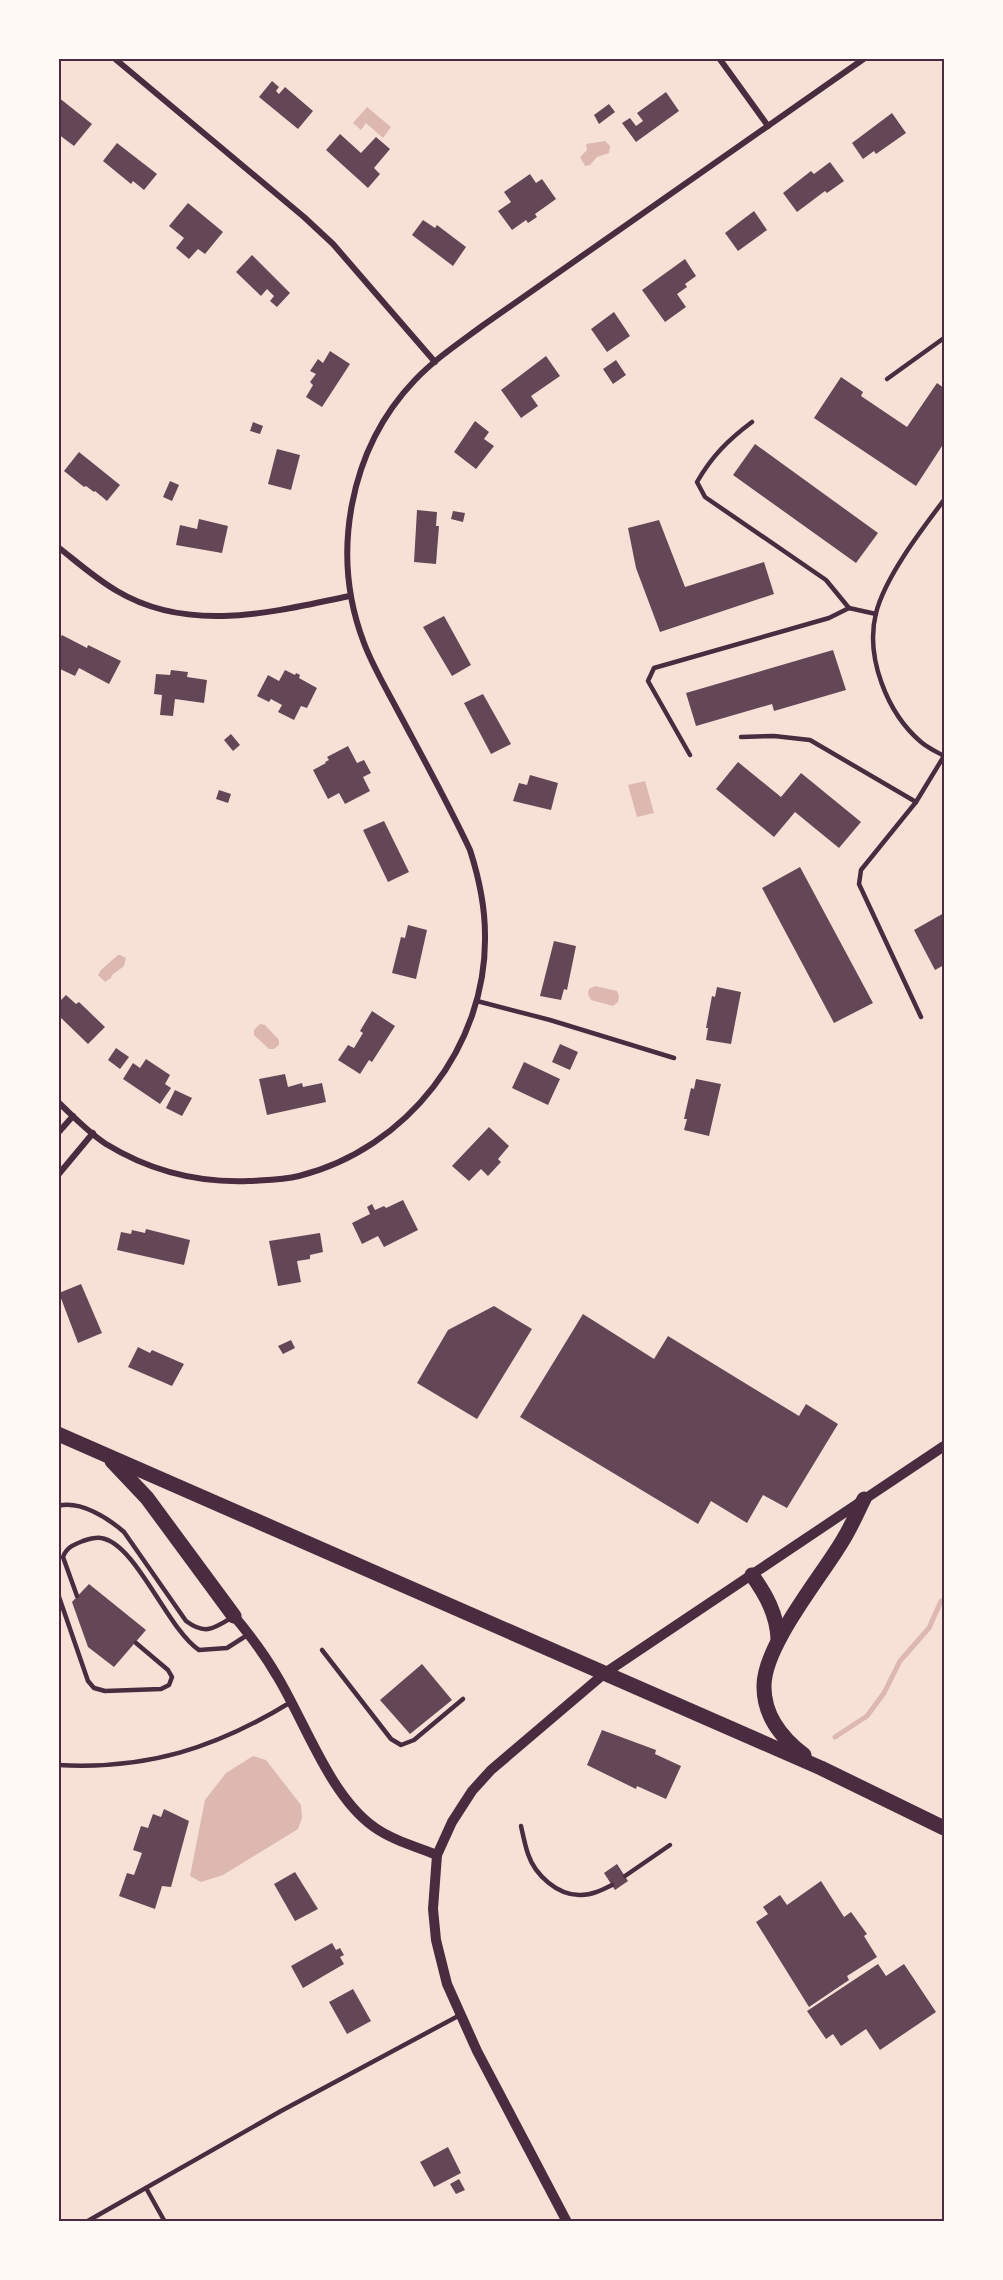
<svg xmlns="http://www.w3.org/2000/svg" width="1003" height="2280" font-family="'PT Sans',sans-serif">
  <rect width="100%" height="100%" fill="#f7e1d7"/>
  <g fill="#dcb8b0">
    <polygon points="367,107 391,127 383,138 366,123 361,130 353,123"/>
    <polygon points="605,141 610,146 609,153 597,157 590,165 585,166 580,157 587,150 586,144"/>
    <polygon points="645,781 654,813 637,817 628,785"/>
    <polygon points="118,955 120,955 126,958 124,966 112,975 111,978 105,982 98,975 101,970"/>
    <polygon points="595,986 617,991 619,996 618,1002 613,1006 591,1000 588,994 589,989"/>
    <polygon points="260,1024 265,1025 279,1040 279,1045 274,1049 269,1049 254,1035 254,1030"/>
    <polygon points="253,1756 266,1760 301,1805 302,1818 298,1829 223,1875 201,1882 190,1876 205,1800 226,1773"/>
  </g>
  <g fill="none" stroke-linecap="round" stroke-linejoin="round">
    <polyline stroke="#dcb8b0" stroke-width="5" points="835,1737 867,1716 884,1693 900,1661 929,1628 941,1601 944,1600"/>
  </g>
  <g fill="#644757">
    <polygon points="272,81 279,87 276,91 279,94 285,87 313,111 298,129 259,97"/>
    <polygon points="666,92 679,111 636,142 622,123 630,118 636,126 643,121 637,113"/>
    <polygon points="58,97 92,124 74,146 58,134"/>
    <polygon points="609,104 615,112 599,124 594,115"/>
    <polygon points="892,113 906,133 876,154 874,151 863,159 852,143"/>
    <polygon points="340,134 361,153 376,137 390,149 374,168 380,174 368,188 326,150"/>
    <polygon points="117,143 157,174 144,190 133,181 131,184 103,161"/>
    <polygon points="830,162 844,181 827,193 825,191 797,212 783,193 811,171 814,174"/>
    <polygon points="530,174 536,183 542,179 556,199 535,214 537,217 528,223 526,220 512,230 498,211 511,202 504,192"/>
    <polygon points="188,203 223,232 205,254 198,249 189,259 176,248 184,238 169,226"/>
    <polygon points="754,211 767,230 738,251 725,233"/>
    <polygon points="423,220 435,228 437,225 466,247 453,266 412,235"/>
    <polygon points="252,255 290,293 277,307 270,301 274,296 267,289 261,296 236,272"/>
    <polygon points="685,259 696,276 685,284 687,287 677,294 686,307 665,322 642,290"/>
    <polygon points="614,312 630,336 607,352 591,329"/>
    <polygon points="330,351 350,364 322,407 306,397 313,385 310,382 316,374 310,371 318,359 323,363"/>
    <polygon points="546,356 560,376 531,396 538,406 521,418 501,390"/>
    <polygon points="616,360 626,375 613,384 603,369"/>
    <polygon points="841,377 863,392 861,396 907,427 937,383 944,388 944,443 916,486 814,418"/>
    <polygon points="475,421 489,432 484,439 494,446 476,469 454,452"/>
    <polygon points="253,422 263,426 260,434 250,431"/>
    <polygon points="755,444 878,533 856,563 733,475"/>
    <polygon points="277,449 300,455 291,490 268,484"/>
    <polygon points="79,452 120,485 107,501 95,491 94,492 86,486 84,487 64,471"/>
    <polygon points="170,481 179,485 172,501 163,497"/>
    <polygon points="417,510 437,512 436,526 439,526 436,564 414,562"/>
    <polygon points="453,511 465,513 463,522 451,519"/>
    <polygon points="199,519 228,526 222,553 176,545 180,525 197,529"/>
    <polygon points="659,520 685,587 764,562 774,594 660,632 636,568 628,528"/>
    <polygon points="444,616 471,665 452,676 423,627"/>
    <polygon points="62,635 87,648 88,645 121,661 109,684 79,668 75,676 58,668 58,642"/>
    <polygon points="833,650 846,690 774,711 772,704 696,726 686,693"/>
    <polygon points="171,670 188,672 187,677 207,680 204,703 175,699 173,716 160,715 162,695 154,694 156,674 170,675"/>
    <polygon points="285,670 295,675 296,673 300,675 299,678 317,688 307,708 301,706 294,720 278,712 282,705 271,699 269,702 257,696 268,675 279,681"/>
    <polygon points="483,694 511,744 491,754 464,703"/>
    <polygon points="231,734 240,745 233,751 224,740"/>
    <polygon points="348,746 357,763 364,760 371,773 363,777 370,791 345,804 339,793 328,799 313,770 326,763 325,762 329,760 327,757"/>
    <polygon points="738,762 781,797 801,773 861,822 839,848 795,812 774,837 716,789"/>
    <polygon points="530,775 558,783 551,810 513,801 519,783 527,785"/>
    <polygon points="219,790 231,794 228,803 216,799"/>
    <polygon points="384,821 409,872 388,882 363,830"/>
    <polygon points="800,867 873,1003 834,1023 762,888"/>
    <polygon points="944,913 944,965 935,970 914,930"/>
    <polygon points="408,925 427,930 416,979 392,973 401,937 405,938"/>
    <polygon points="554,941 576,946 567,990 564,989 561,1000 540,996"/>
    <polygon points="717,987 741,992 731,1044 706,1040 708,1028 706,1028 712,996 715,997"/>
    <polygon points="66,995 76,1004 79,1002 105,1027 88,1044 58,1015 58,1003"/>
    <polygon points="372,1011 395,1026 372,1062 369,1060 360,1074 338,1060 348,1045 354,1048 363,1033 360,1031"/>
    <polygon points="560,1044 578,1052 570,1070 552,1062"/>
    <polygon points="116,1048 129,1057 120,1069 108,1060"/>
    <polygon points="146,1059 170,1075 165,1084 171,1088 160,1104 123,1079 133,1063 140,1068"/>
    <polygon points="524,1062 560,1079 548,1105 512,1088"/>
    <polygon points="285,1074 288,1087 302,1083 303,1087 322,1083 326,1102 267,1115 259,1079"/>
    <polygon points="696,1079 721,1084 709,1136 684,1130 687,1119 684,1119 691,1088 694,1089"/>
    <polygon points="175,1090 192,1098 182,1116 166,1108"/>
    <polygon points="489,1127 509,1146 498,1159 501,1162 488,1176 481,1169 469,1181 452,1166"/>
    <polygon points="403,1200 418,1230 384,1247 378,1236 362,1244 352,1223 370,1214 367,1207 372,1204 375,1210 384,1206 386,1208"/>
    <polygon points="146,1229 190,1240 184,1265 117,1250 121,1232 131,1234 132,1230 145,1233"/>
    <polygon points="320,1233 323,1252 310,1255 310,1259 297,1261 301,1282 278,1286 269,1241"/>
    <polygon points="81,1284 102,1333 78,1343 59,1293"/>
    <polygon points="494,1306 532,1329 477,1419 417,1383 448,1330"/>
    <polygon points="583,1314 654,1359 668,1336 799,1416 806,1404 838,1424 787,1508 763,1495 747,1523 711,1501 698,1524 520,1417"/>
    <polygon points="291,1340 295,1348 283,1354 278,1346"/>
    <polygon points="138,1347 150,1353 152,1350 184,1364 172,1386 128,1367"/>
    <polygon points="89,1584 146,1630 114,1667 88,1647 72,1602"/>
    <polygon points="422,1664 452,1700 410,1734 380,1700"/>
    <polygon points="602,1730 656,1750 655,1754 681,1766 666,1799 637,1786 636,1789 587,1765"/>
    <polygon points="164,1809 189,1821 171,1887 162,1886 155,1909 119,1896 127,1873 134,1875 142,1853 133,1850 141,1826 148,1828 153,1814 161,1817"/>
    <polygon points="617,1864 628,1881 615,1890 604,1873"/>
    <polygon points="295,1872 318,1909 295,1921 274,1884"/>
    <polygon points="821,1881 844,1917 851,1912 867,1934 864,1936 877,1957 847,1976 849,1980 809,2007 756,1922 768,1914 763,1907 780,1895 787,1905"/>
    <polygon points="332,1943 336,1950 340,1948 344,1955 340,1957 344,1964 303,1988 291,1966"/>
    <polygon points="878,1964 886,1976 904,1964 936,2012 880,2050 866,2029 841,2046 833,2034 826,2039 807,2011"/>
    <polygon points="353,1989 371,2021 347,2034 329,2002"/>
    <polygon points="448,2147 461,2173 434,2187 420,2162"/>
    <polygon points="459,2179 465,2190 456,2194 450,2184"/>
  </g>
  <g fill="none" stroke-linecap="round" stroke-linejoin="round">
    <g stroke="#4a2c40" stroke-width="4.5">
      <polyline points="887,379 944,338"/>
      <path d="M752,422C728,440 712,456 697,482L705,497L826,580L849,608"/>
      <path d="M944,500C922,529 885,577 876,613C865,657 887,713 921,742C928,748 937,752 944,756"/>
      <polyline points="741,737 774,736 810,740 916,802"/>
      <polyline points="690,755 648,681 654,668 829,618 849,608 876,614"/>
      <polyline points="477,1001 550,1020 674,1058"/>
      <polyline points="921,1017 859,884 861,870 916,802 944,756"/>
      <path d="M58,1506C80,1500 108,1518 124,1532L186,1621C205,1635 213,1629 231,1618"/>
      <polyline points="58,1594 88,1681 94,1688 105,1691 161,1689 169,1685 172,1677 168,1670 136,1643"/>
      <path d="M77,1596L63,1557C67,1547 73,1545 83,1541C89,1539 95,1537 101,1538C136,1543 167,1629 199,1650L227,1648L249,1634"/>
      <polyline points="322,1650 391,1739 401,1745 414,1740 463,1699"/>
      <path d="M58,1765C147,1770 216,1748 291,1702"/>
      <path d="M521,1826C523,1835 525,1845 528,1854C535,1875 558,1896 581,1895C592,1895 602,1890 612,1885"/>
      <polyline points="625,1876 670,1845"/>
      <polyline points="146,2188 165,2222"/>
      <polyline points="86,2222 281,2111 460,2015"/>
    </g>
    <g stroke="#4a2c40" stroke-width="6">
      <polyline points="114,58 304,217 333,244 435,362"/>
      <polyline points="719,58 768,126"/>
      <path d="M58,547C77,562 96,579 117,591C189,634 273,612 350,596"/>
      <path d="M58,1102C73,1116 89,1133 106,1144C150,1171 199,1183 249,1181C266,1180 283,1180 299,1176C407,1149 487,1046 485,935C485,906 479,878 470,850C448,803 423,758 399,713C387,690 373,667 364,643C330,555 349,449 415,380C435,359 459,343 482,326L865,58"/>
      <polyline points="58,1133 73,1116"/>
      <polyline points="58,1175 93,1133"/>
    </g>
    <g stroke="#4a2c40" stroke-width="10">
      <path d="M234,1616C250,1635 265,1655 277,1676C305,1722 330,1796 374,1827C392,1840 417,1847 437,1855"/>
      <polyline points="567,2222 477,2051 447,1984 436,1940 433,1909 437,1855 452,1822 472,1791 491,1770 605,1673 944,1446"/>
    </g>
    <g stroke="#4a2c40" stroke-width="15">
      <polyline points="58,1434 821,1768 944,1828"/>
      <polyline points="112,1461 147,1498 234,1616"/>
      <path d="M752,1575C766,1595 777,1614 778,1639"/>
      <path d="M804,1755C783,1739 764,1716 764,1687C763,1646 822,1576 843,1540C851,1527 857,1513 864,1499"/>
    </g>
  </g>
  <rect width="1003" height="2280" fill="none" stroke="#fffaf5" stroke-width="120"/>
  <rect x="60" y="60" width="883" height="2160" fill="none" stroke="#4a2c40" stroke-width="2"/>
</svg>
